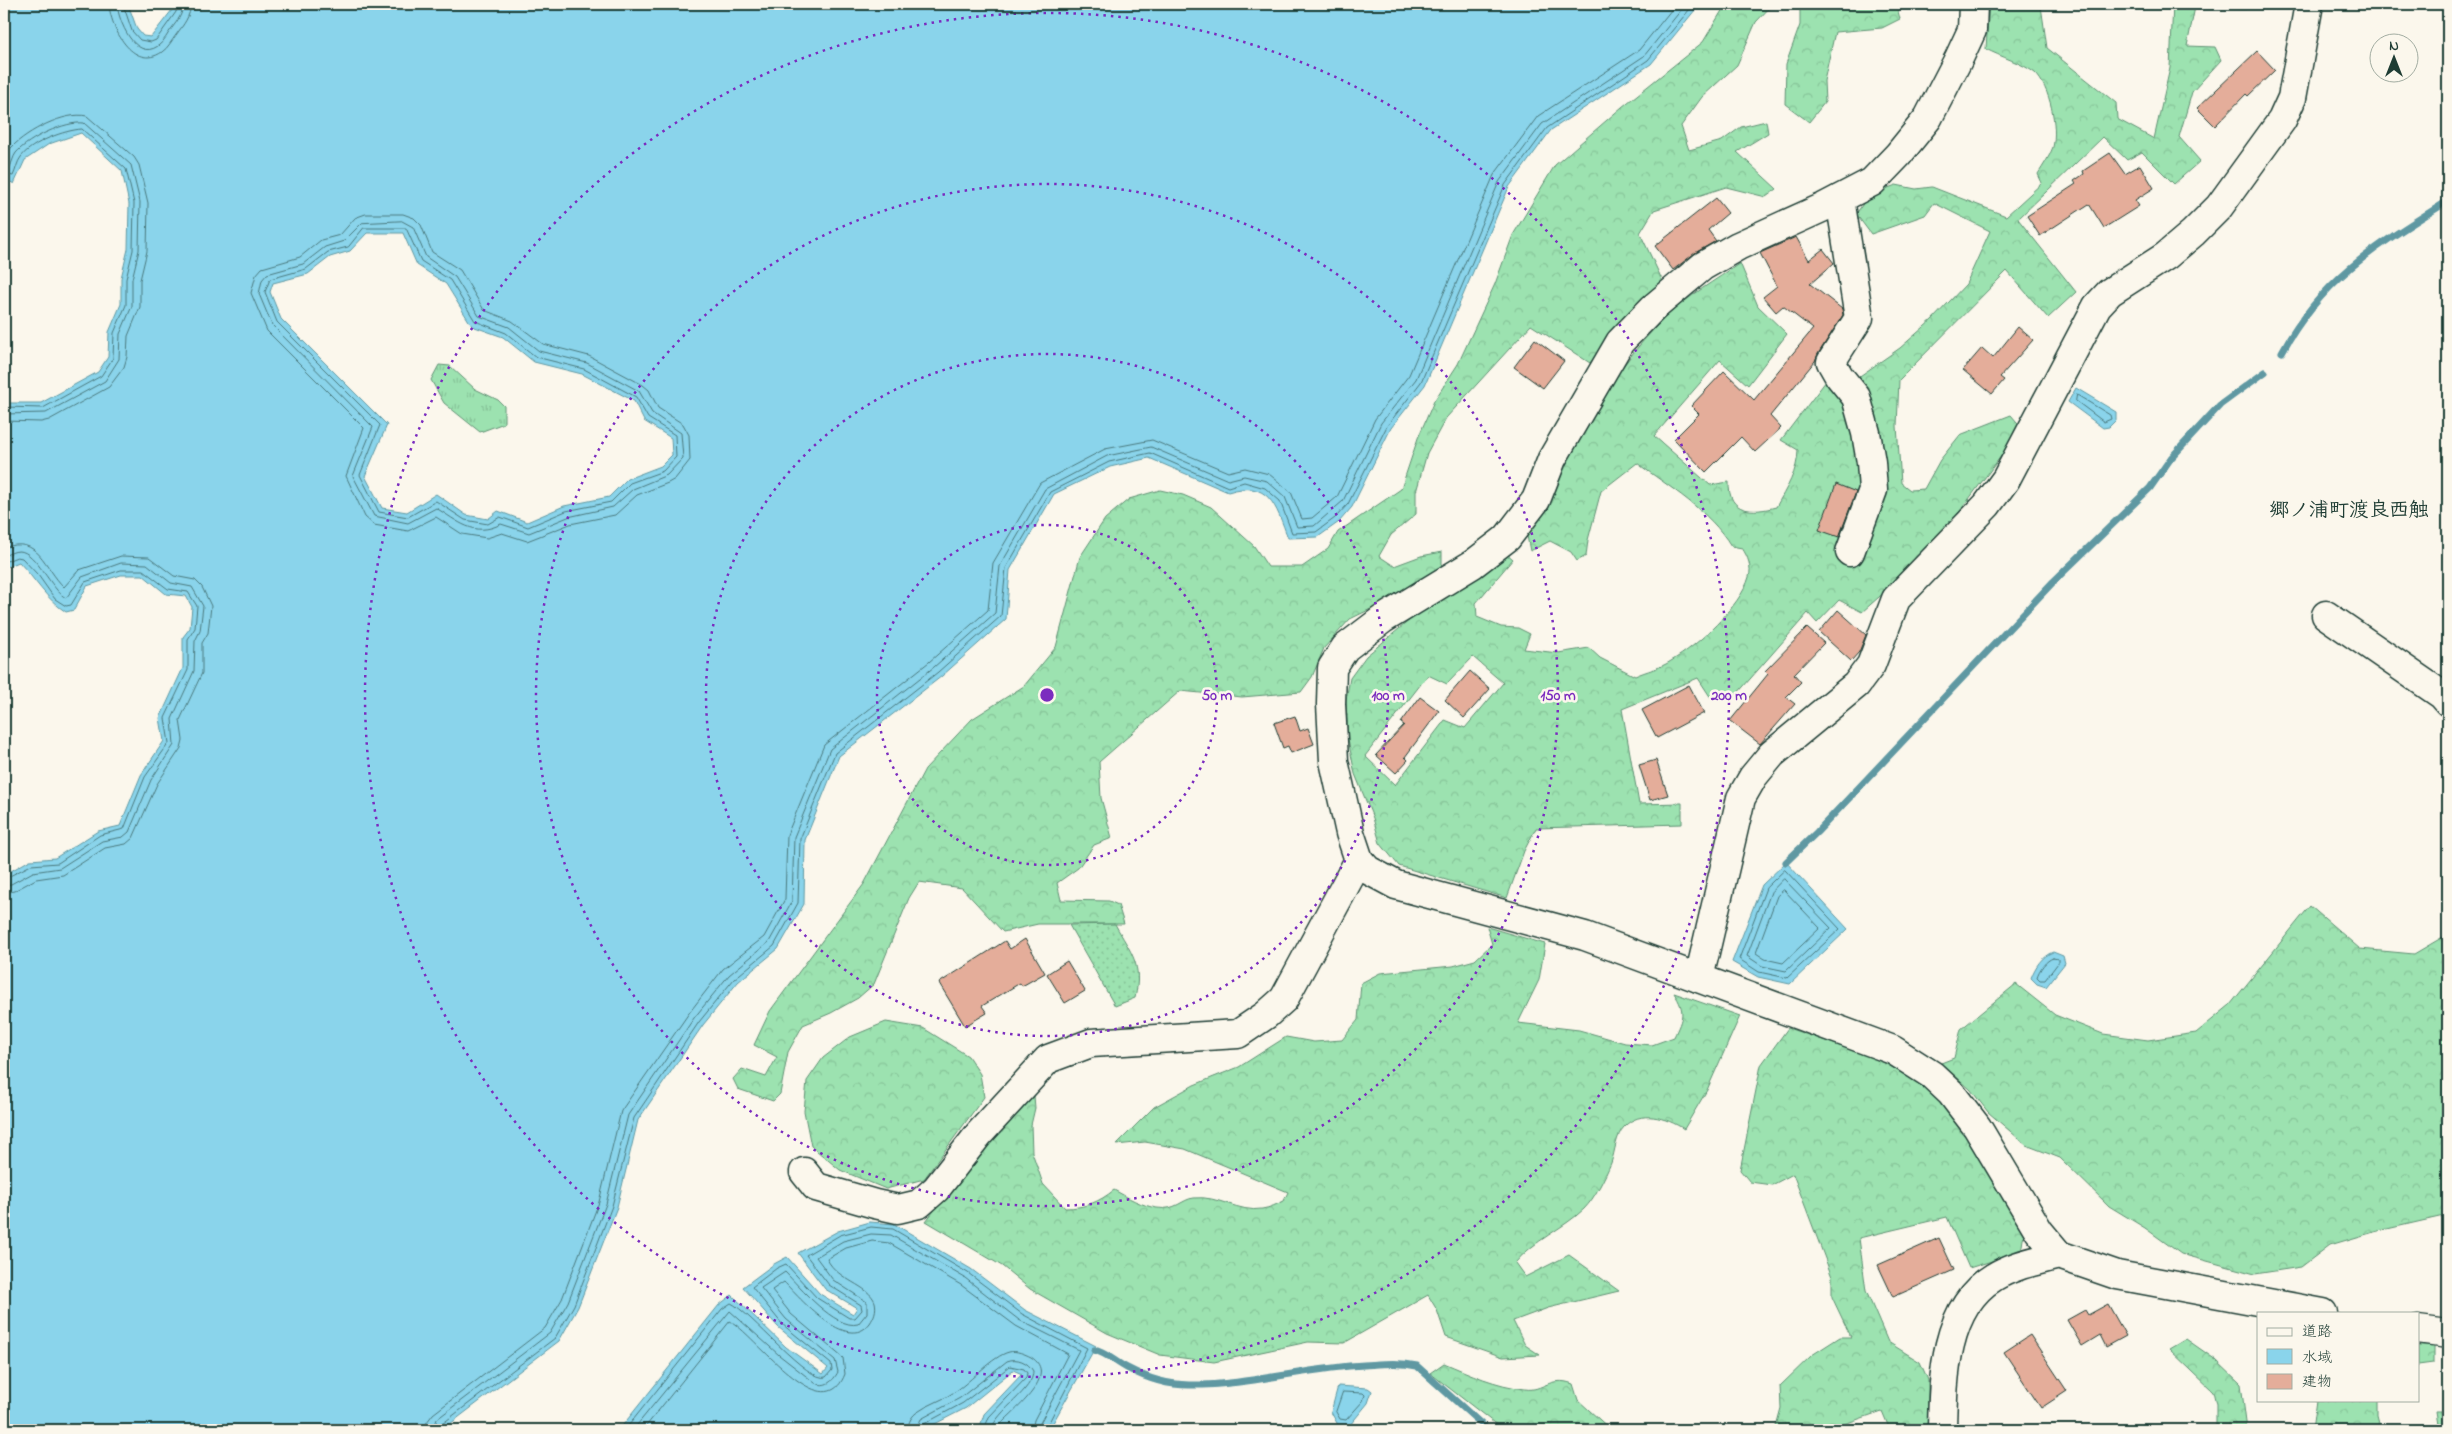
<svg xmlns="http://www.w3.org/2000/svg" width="2452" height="1434" font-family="'Indie Flower','Klee One',sans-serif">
  <defs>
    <pattern id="grass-tufts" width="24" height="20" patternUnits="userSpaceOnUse" patternTransform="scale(1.25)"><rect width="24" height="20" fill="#9ce2b0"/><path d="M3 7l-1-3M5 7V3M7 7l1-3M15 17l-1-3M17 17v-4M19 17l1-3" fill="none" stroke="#86c398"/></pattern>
    <pattern id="forest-crowns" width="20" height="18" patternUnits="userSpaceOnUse" patternTransform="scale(1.25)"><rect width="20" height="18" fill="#9ce2b0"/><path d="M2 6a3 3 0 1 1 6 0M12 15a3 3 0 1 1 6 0" fill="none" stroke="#86c398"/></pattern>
    <pattern id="garden-dots" width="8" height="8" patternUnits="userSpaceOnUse" patternTransform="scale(1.25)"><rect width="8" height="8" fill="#9ce2b0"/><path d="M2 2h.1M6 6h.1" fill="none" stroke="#86c398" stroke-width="1.8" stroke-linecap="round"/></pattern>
  </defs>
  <rect width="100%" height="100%" fill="#fbf7ec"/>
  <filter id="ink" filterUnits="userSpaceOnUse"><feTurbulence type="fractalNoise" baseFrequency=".02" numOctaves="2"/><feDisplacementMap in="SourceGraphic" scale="10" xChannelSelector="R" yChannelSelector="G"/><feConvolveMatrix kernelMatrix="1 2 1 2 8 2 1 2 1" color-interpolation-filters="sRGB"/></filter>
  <g filter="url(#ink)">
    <polygon fill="url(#grass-tufts)" stroke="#5e9072" points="439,365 450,366 475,389 498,400 504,406 504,423 480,432 444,403 431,380"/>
    <g fill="url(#forest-crowns)" stroke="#5e9072" fill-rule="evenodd">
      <polygon points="1726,4 1773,4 1756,22 1737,65 1702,97 1681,126 1689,150 1722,141 1741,127 1766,121 1768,133 1737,152 1777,189 1766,197 1726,187 1654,210 1640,233 1665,286 1628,314 1590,363 1531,325 1446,418 1427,453 1416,492 1416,514 1391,535 1379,556 1394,566 1421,556 1442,552 1442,569 1408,591 1350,619 1324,648 1312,677 1301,692 1242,697 1180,691 1099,762 1101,798 1112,838 1094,845 1078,868 1057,883 1061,900 1109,901 1118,905 1124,924 1038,924 1003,932 962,888 919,882 909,898 874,984 858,998 831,1013 803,1025 788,1052 780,1094 773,1101 738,1089 733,1079 742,1069 766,1077 777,1057 754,1045 770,1011 864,884 925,769 972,719 1024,686 1056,647 1080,557 1105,519 1129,499 1160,490 1183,495 1211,507 1254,546 1268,567 1302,567 1328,549 1338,532 1401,489 1418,438 1434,401 1458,364 1495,284 1513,235 1555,165 1622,107 1703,42"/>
      <polygon points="1800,4 1896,4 1900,19 1882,28 1835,32 1824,81 1825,102 1809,122 1785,104 1786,64 1800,25"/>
      <path d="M1989,4H2059L2041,6L2047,48L2116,103L2117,119L2154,139L2170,68L2173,4H2247L2246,9L2195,7L2187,46L2215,47L2221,60L2192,92L2179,137L2200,161L2174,184L2142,152L2127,160L2103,137L2018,219L2076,292L2048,318L2007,271L1899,380L1897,426L1901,483L1910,490L1924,489L1940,460L1960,435L2011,415L2022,428L1954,519L1895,583L1862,612L1839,600L1817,623L1808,613L1736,695L1711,698L1698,678L1622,709L1639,804L1682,803V824L1536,828L1524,851L1507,898L1399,866L1380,843L1373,818L1355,774L1348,739L1346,700L1350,678L1366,656L1416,615L1460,588L1506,553L1513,559L1476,603L1477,617L1501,627L1518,628L1530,634L1524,649L1558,653L1589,648L1600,658L1635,676C1646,671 1661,668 1671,661C1697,646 1741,606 1749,577C1752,567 1748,557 1742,548L1731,546C1710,511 1669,487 1637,463L1601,491L1588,540L1586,556L1577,561L1571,552L1550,541L1530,551L1527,536C1568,459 1603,377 1666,317C1688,296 1716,280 1740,263L1758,306L1787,334L1748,385L1720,360L1654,436L1710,485L1729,482C1728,514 1753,513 1776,507C1786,489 1798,471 1798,450L1781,440L1826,381L1842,393L1857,378L1900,348L1932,320L1966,284L1990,231L1934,203L1925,215L1871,234L1856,214L1869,195L1896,185L1916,189L1932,187L2006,216L2042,183L2038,174C2043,166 2050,156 2053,147C2058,127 2050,87 2035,73C2024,64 1999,56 1986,49ZM1473,657L1503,683L1465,728L1445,720L1395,785L1365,756L1428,675L1447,684Z"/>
      <polygon points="2310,906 2360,949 2414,954 2448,934 2448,1215 2374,1232 2330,1245 2301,1267 2255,1274 2181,1254 2145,1228 2109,1206 2060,1158 2026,1145 1988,1112 1971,1090 1941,1063 1954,1058 1961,1029 2016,984 2055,1015 2103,1034 2148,1040 2196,1033 2230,1005"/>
      <path d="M1487,927L1545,944L1539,980L1518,1023L1579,1030L1625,1043L1652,1045L1674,1037C1683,1017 1686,1012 1674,993L1740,1016L1707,1090L1684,1129C1667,1118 1640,1109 1624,1127C1616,1135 1615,1152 1611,1163C1605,1177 1595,1198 1584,1209C1563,1229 1534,1240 1515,1263L1525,1277L1569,1255L1619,1291L1548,1308L1513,1321L1525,1345L1540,1355L1503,1357L1446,1337L1437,1310L1428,1295L1344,1343L1308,1342L1214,1362L1160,1355L1107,1333L1030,1289L1002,1266L926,1221L1033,1084L1035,1108L1031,1125L1032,1152L1043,1184L1065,1208C1085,1208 1099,1202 1114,1190C1127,1197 1142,1206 1157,1208C1176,1211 1182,1199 1194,1198C1218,1195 1239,1213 1262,1209C1270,1208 1277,1204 1284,1201L1288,1192L1185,1149L1145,1142L1116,1145L1154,1107L1194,1085L1239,1067L1286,1037L1314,1042L1342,1040L1358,1020L1361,983L1380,973L1453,966L1475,960L1492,944Z"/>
      <polygon points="886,1022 923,1028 968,1056 980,1074 984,1097 924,1179 886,1189 840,1170 811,1146 804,1111 807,1081 823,1058 850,1037"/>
      <polygon points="1788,1028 1875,1058 1927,1086 1981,1156 2024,1233 2021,1252 1969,1268 1947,1217 1859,1238 1866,1291 1888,1342 1920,1362 1928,1380 1928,1430 1890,1430 1882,1411 1827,1430 1775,1430 1781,1408 1780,1386 1812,1355 1840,1337 1851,1337 1832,1297 1832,1277 1793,1174 1772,1185 1750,1182 1740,1170 1761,1065"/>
      <polygon points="2186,1339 2216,1360 2241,1384 2247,1430 2216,1430 2216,1404 2213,1391 2169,1349"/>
      <polygon points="2418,1346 2433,1346 2433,1363 2418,1365"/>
      <path d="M1444,1363C1470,1374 1496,1386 1525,1389C1543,1392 1550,1375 1573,1384L1578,1400L1611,1430H1503L1430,1373Z"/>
      <polygon points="2316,1400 2377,1400 2377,1415 2381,1430 2312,1430"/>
      <polygon points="2436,1411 2448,1411 2448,1430 2439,1430"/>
    </g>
    <path fill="url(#garden-dots)" stroke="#5e9072" d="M1115,924C1131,953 1143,964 1135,998L1115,1006L1069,925Z"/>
    <g fill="#8ad4eb" stroke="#5f98a2" fill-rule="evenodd">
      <path d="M4,4H128L137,29L143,36L151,37L172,10V4H1700L1651,64L1551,130L1509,187L1425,385L1391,428L1352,507L1339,522L1318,537L1288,538C1276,506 1269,479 1228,492L1149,458L1110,467L1054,494L1010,570L1006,619L942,676L839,756L805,840L804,904L778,949L738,982L703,1025L638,1120L617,1207L578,1307L559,1341L442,1430H4V875L30,860L55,858L98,831L120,826L141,775L164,741L160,718L183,668V637L190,628L192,607L186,596L166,594L143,575H121L87,586L74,610L66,612C46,599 35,579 19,562L4,568V403H41L98,372L108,357L109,332L121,304V278L128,249L129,204L122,171L81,133L49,144L25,160L14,184L4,178ZM367,233H403L417,265L446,284L472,326L503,337L534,362L582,374L634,401L644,421L671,438L672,455L661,466L627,479L609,497L564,506L527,522L498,511L488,519L466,515L436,494L407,512L382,508L365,476L387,425L281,319L270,292L273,283L308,274L330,257L350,251Z"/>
      <polygon points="2076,388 2116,412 2116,420 2109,427 2103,428 2068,402"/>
      <polygon points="1786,862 1848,929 1790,984 1758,977 1732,962 1762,885"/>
      <path d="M2053,952L2063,956L2065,963L2046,987L2037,984L2031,978C2035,967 2042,956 2053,952Z"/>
      <polygon points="870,1222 894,1224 971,1269 1025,1310 1096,1346 1049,1430 979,1430 984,1414 1022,1374 1013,1370 966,1408 923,1430 619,1430 719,1305 732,1295 786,1347 823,1374 828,1368 778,1327 743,1287 774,1264 787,1257 820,1294 853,1314 857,1308 825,1289 798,1253 838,1231"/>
      <polygon points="1338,1386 1368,1388 1372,1391 1368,1403 1350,1425 1338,1425 1331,1412"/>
    </g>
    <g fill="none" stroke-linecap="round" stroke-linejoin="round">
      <g stroke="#4a797d" stroke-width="1">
        <path d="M109,4C110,27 133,72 162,52C168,48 172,40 176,35C184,24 190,17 191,4"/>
        <path d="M117,4C118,20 135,62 158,46C164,42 168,33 172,28C178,20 183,14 183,4"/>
        <polyline points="123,4 132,31 140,40 151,42 156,40 176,12 177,4"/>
        <path d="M4,160C7,156 8,150 12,147C27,131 65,111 87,116L134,157L139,165L148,203L147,251L140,280V307L128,336L127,357L124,367L109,387L49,420L41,422L4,421"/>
        <path d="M4,168L10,167C12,163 13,157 16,153C29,138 65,121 84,123L131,165L140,202L139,250L132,279V306L120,334L119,359L105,381L46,413L4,414"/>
        <path d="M4,174L13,176C16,170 17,162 21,157C32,142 65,130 82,129L126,169L134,203L133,250L126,279V305L114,333L113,358L101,376L43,408L4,407"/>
        <polygon points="366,214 403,214 414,218 421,225 432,252 460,270 484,310 512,321 543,344 589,356 643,385 649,390 658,408 683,424 689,435 690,460 675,479 668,483 637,495 615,515 570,524 527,541 502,533 487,538 462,534 436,517 408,531 374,525 365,517 346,476 364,428 267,331 251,293 256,275 262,268 300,257 321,240 340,235 355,218"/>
        <path d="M402,221L413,227L426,257L455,277L479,316L509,327L539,351L587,363L639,391L652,413L681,433L683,458L667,475L633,489L613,507L568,517L529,533L501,524C474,538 458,521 436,508L408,523L374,516L353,476L373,427L272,325L259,294L262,280L267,274L303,264L325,247L344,241L362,223Z"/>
        <polygon points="364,228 406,228 421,261 450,280 475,321 506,333 536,357 584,369 636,397 648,418 675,435 676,457 663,471 630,483 611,502 566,511 528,527 500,517 488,524 465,520 436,501 408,517 379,512 360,475 380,425 277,322 265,292 270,279 306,269 328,252 348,247"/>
        <polygon points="2077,395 2110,415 2111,419 2104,422 2076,401"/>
        <path d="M4,548C39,534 44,568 64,587L79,570L121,556L149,557L174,576L195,580L202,587L211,606L208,633L202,643V673L180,720L183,740L181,748L157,784L133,838L126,844L105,848L63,875L36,879L14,891L4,893"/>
        <path d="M4,556C8,554 14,551 19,551C36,551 51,590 66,598L82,577L121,563L147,564L171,583L192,587L203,606L200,631L195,641L194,671L172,719L174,745L151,780L129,832L123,837L102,841L60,868L33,872L11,884L4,885"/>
        <polyline points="4,562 17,557 22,558 38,575 55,599 66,606 71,605 85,582 121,570 143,570 168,589 188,592 197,606 195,628 188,639 188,670 165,718 169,743 145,777 124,829 100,835 58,863 31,865 4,879"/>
        <polygon points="1785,870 1840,929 1787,978 1759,972 1739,959 1766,888"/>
        <polygon points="1784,879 1831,928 1786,971 1762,966 1747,956 1771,892"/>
        <polygon points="1784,890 1820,928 1783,963 1765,959 1756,953 1777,896"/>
        <path d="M2053,958L2058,959V963L2045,980H2040L2037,977C2039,970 2046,960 2053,958Z"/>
        <polygon points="1343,1392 1363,1393 1365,1395 1363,1401 1346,1420 1340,1419 1336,1412"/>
        <polyline points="426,1430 427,1422 433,1414 545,1328 562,1299 599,1202 621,1111 689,1013 723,969 764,937 785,899 787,835 824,745 929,662 988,610 993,563 1040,483 1105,449 1152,440 1228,472 1245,468 1269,474 1291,492 1302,519 1312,518 1337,497 1375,419 1409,375 1494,175 1538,116 1639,50 1676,4"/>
        <polyline points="433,1430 437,1419 550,1333 568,1302 606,1204 628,1115 694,1018 729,975 769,942 792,901 794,837 830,749 934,667 995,613 1000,566 1045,489 1107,456 1151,447 1228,480 1244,476 1267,481 1285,497 1297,527 1314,526 1343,501 1381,423 1416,379 1499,182 1542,124 1644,56 1686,4"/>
        <polyline points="439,1430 442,1424 555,1338 574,1305 612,1206 634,1118 699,1022 734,979 774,946 798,903 800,839 835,753 938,672 1001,616 1006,568 1050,492 1109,462 1150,453 1228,487 1244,482 1265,488 1280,501 1292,533 1316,532 1335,518 1348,504 1387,426 1421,382 1505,185 1547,128 1648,60 1694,4"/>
        <path d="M625,1430L722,1309L731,1303C749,1311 809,1384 826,1377L832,1370L831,1364L782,1324L752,1287L777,1268L786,1264L817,1298L849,1318H855L862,1310L861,1305L829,1285L806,1255L840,1235L871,1227L893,1229L968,1273L1022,1314L1087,1348L1045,1430"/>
        <path d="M633,1430L730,1311L779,1355L815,1383C826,1388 833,1381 838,1372L835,1360L786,1319L761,1288L785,1272C799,1286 835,1330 858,1324L867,1313V1302L833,1280L816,1257L843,1241L871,1234L891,1235L965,1278L1019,1320L1079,1350L1040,1423L1039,1430"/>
        <path d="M643,1430L730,1321C754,1333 823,1431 845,1374L843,1358L791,1314L772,1290L784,1282C799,1297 847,1354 870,1323C874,1317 877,1310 875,1302C869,1285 838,1281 827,1259L846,1248L872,1241L889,1243L961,1285L1016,1326L1068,1354L1034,1420L1032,1430"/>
        <path d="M908,1430C908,1424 910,1418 916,1413C928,1404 944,1400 956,1391C971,1381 993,1356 1009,1352C1016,1350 1025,1354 1031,1357C1060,1375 1014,1410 1001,1424L999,1430"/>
        <path d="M916,1430L921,1419L960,1398L1007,1361C1017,1357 1028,1362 1033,1371C1034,1390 997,1410 991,1430"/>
        <polyline points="922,1430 924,1424 963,1403 1010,1366 1024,1369 1027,1373 1026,1378 989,1417 984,1430"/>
      </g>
      <g stroke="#5f98a2" stroke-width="7">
        <path d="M2282,352C2323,277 2378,245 2448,201"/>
        <polyline points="1786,862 1817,832 2053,582 2150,488 2171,458 2220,405 2265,372"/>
        <path d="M1094,1350C1107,1353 1115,1362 1127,1368C1146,1378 1167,1385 1189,1385C1245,1386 1306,1368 1364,1365C1382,1364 1399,1362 1417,1366L1488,1430"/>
      </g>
    </g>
    <g fill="#e4ad9a" stroke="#1f3d34">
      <polygon points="2257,51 2275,70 2248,96 2246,94 2215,126 2197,108"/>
      <polygon points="2110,153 2125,174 2140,165 2154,188 2135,200 2139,206 2104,228 2089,204 2040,236 2027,216 2076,184 2074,181 2084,174 2083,171"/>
      <polygon points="1716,198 1728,213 1708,230 1716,241 1695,253 1673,270 1655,246"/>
      <polygon points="1796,237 1809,260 1823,249 1834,263 1810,284 1842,309 1843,315 1818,354 1815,361 1770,416 1781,428 1755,452 1741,437 1706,472 1674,439 1699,414 1691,406 1724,371 1754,400 1813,329 1783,306 1776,312 1763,297 1777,286 1760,253"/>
      <polygon points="2018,327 2033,340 2000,377 2004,380 1992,394 1963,370 1982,348 1993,358"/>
      <polygon points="1535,339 1564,361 1543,388 1514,367"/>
      <polygon points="1836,484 1856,492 1839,537 1819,530"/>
      <polygon points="1838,610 1866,635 1859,652 1851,661 1819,632"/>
      <polygon points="1807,628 1824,643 1794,674 1801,682 1786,697 1795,704 1760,744 1730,721 1768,674 1765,671"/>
      <polygon points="1470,671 1490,689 1464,718 1445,700"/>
      <polygon points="1689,685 1704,713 1657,738 1642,710"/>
      <polygon points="1420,697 1439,711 1405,757 1408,760 1396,773 1376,755 1404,725 1401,723"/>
      <polygon points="1295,716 1300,731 1308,728 1314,744 1291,753 1288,746 1283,748 1274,723"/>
      <polygon points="1656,760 1668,795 1650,800 1639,765"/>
      <polygon points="1025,939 1045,973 1022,986 1020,983 982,1006 987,1013 965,1026 939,983 1005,941 1010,949"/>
      <polygon points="1067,961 1085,991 1065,1003 1047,974"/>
      <polygon points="1939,1238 1954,1270 1893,1297 1878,1265"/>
      <polygon points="2108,1304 2126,1336 2106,1347 2100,1335 2082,1346 2067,1320 2085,1310 2088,1315"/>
      <polygon points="2030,1335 2067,1391 2041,1408 2004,1352"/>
    </g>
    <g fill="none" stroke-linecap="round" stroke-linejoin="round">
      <defs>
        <g id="minor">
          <polyline points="1973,4 1972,30 1959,58 1928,118 1898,155 1872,182 1824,207 1738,246 1703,266 1653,308 1620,342 1552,459 1536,500 1507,538 1473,564 1383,619 1345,648 1332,668 1331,704 1334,761 1350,833 1359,860 1368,870 1396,885 1585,936 1893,1050 1932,1075 1951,1093 1977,1127 2039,1231 2059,1255 2117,1275 2323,1313"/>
          <polyline points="1840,199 1859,318 1831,362 1839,376 1856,397 1866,433 1871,462 1873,490 1850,552"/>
          <polyline points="2326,615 2442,695 2448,702"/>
          <polyline points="1699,978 1741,798 1753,777 1772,754 1856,685 1871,665 1896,599 1987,505 2006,479 2097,306 2110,292 2166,256 2193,233 2219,207 2282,120 2292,98 2309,4"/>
          <polyline points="804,1172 816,1187 875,1204 898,1209 919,1204 936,1189 979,1134 1048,1059 1091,1043 1238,1034 1266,1015 1284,999 1359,860"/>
          <polyline points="2418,1330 2448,1334"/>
          <path d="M1942,1430C1943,1379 1944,1307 1994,1277C2013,1265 2037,1261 2059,1255"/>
        </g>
      </defs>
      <use href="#minor" stroke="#1f3d34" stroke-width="31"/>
      <use href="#minor" stroke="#fbf7ec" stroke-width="28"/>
    </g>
  </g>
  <g fill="none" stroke="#7b2cbf" stroke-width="2.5" stroke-dasharray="2.5 5">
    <circle cx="1047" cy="695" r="170"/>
    <circle cx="1047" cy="695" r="341"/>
    <circle cx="1047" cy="695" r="511"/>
    <circle cx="1047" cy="695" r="682"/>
  </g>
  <g text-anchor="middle" stroke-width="5" stroke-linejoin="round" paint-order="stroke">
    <g font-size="20" font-weight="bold" fill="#1f3d34" stroke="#fbf7ec">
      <text x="2349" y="516">郷ノ浦町渡良西触</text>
    </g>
  </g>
  <circle cx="1047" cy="695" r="8" fill="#7b2cbf" stroke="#fbf7ec" stroke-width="2.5"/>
  <g font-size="15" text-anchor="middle" font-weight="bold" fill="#7b2cbf" stroke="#fbf7ec" stroke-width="5" stroke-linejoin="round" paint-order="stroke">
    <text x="1217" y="700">50 m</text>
    <text x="1388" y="700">100 m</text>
    <text x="1558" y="700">150 m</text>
    <text x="1729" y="700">200 m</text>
  </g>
  <rect width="2452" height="1434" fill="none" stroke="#fbf7ec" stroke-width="20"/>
  <rect x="10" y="10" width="2432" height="1414" fill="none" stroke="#1f3d34" stroke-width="2" filter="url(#ink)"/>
  <rect x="2257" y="1312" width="162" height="90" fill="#fbf7ec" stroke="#a3ada2"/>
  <rect x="2267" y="1328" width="25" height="8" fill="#fbf7ec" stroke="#a3ada2"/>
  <text x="2302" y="1336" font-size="15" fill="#1f3d34">道路</text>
  <rect x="2267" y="1349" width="25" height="15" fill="#8ad4eb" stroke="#a3ada2"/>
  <text x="2302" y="1362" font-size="15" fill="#1f3d34">水域</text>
  <rect x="2267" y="1374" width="25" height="15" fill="#e4ad9a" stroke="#a3ada2"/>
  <text x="2302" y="1386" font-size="15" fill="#1f3d34">建物</text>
  <g transform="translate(2394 58)"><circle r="24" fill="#fbf7ec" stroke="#a3ada2"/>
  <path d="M0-4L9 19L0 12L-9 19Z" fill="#1f3d34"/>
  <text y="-8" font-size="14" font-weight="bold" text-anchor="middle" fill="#1f3d34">N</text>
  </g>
</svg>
